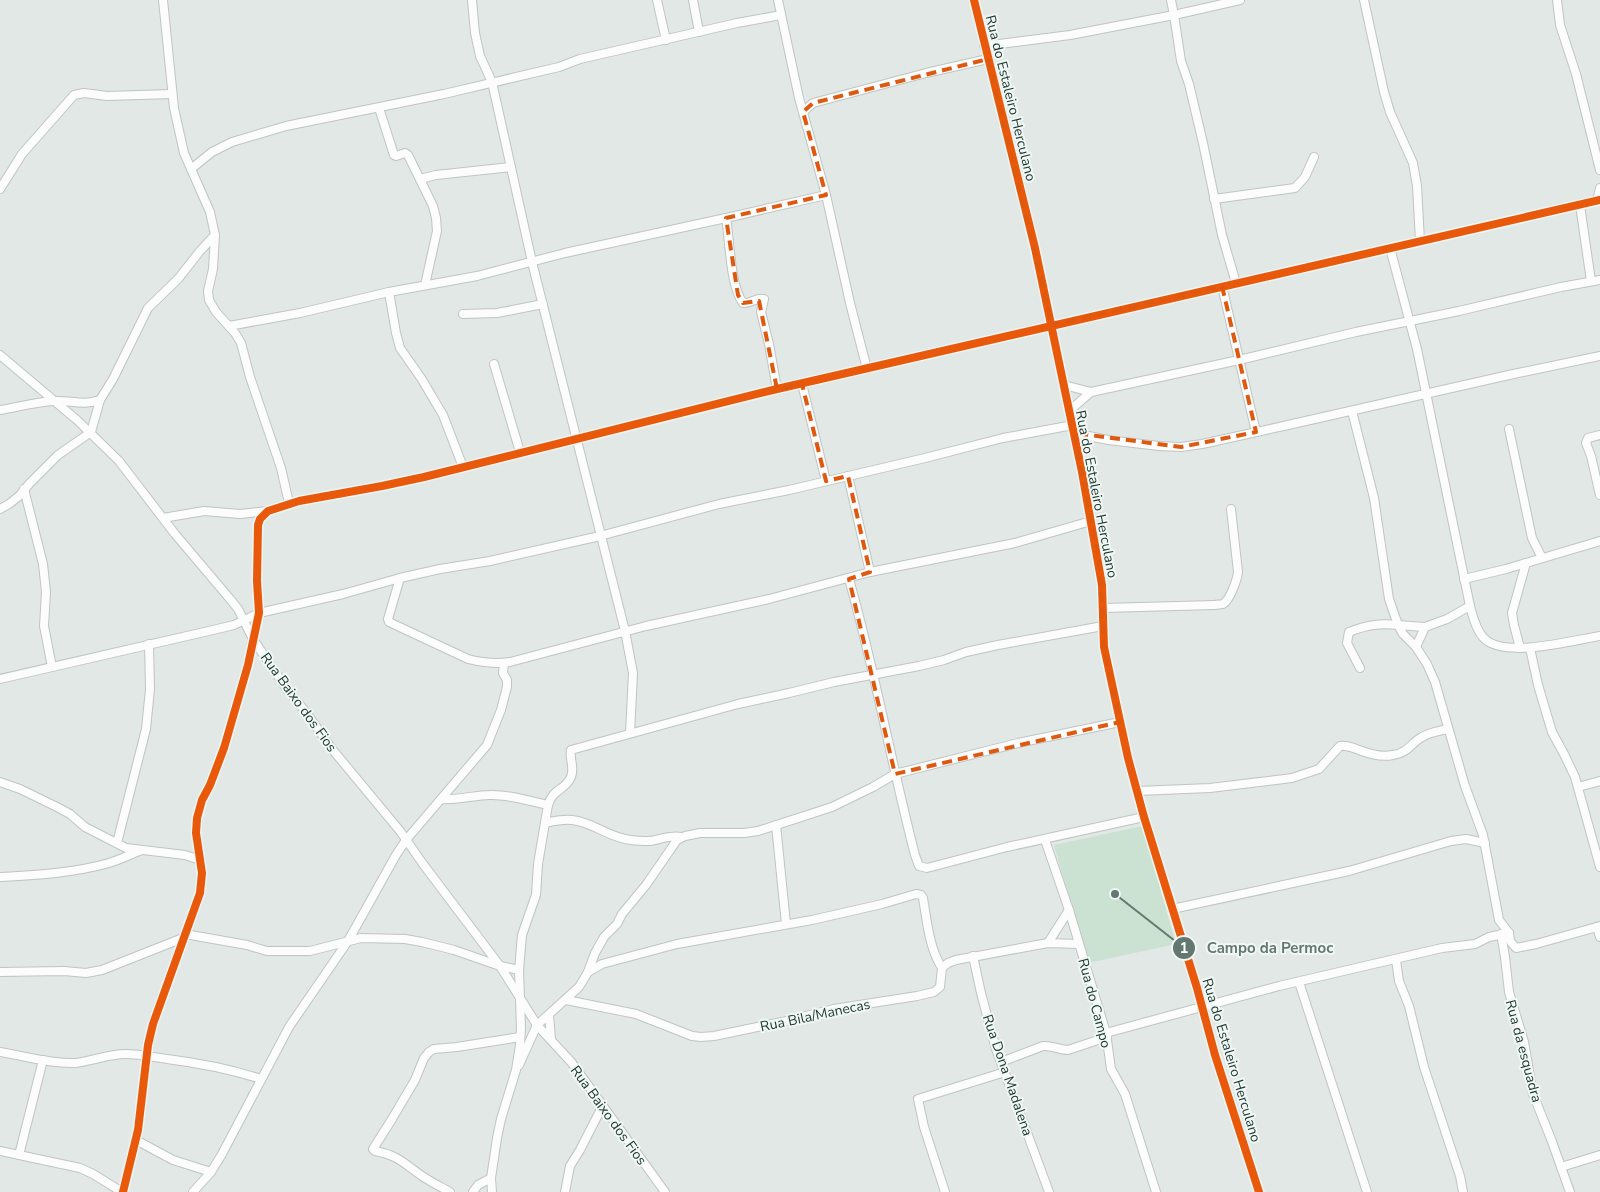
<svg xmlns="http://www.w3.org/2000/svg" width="1600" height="1192" font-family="'Nunito Sans',sans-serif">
  <rect width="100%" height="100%" fill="#e2e8e5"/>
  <polygon fill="#cbe1d2" points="1142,826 1176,944 1088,963 1054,845"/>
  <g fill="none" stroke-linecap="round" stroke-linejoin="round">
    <defs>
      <g id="minor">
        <polyline points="163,0 174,108 184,153 210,212 215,235 213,269 208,291 209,300 216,312 235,333 241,343 250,377 281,468 289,503"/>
        <polyline points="472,0 475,33 480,56 492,82 532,262 625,631 633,673 630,733"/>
        <polyline points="657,0 666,40"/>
        <polyline points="693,0 699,32"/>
        <polyline points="778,0 799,98 826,195 850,303 867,369"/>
        <polyline points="974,0 1035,248 1082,472 1102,585 1104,647 1128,758 1144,817 1197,988 1215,1055 1259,1192"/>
        <polyline points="1171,0 1174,15 1240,0"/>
        <polyline points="1364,0 1384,92 1390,112 1413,163 1417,186 1420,241"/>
        <polyline points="1557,0 1560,25 1576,74 1600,170"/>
        <polyline points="984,46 1070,35 1174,15 1181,61 1189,84 1203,143 1222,235 1236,283"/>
        <polyline points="379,108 394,155 396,156 405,153 408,155 433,206 436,218 437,231 425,285"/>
        <polyline points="803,112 813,103 926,73 988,59"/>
        <polyline points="191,169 212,152 232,142 286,126 444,94 559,67 580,59 628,48 737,23 781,15"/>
        <polyline points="420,179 436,175 511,167"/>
        <polyline points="0,189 22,154 74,95 84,93 107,96 172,94"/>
        <polyline points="1214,199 1295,188 1305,177 1314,157"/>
        <polyline points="1597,201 1600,188"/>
        <polyline points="1580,205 1591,281"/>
        <path d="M726,218C730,241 730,286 743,303C750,304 757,297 764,299L761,312L769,344L777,389"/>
        <polyline points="1390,248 1417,349 1470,606"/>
        <polyline points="1222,286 1256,432"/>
        <polyline points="389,292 396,333 400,348 421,378 443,415 463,467"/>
        <polyline points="463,314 497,313 543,304"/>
        <polyline points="229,326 300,313 389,292 477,276 565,253 726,218 826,195"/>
        <polyline points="0,355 77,420 119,461 175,534 230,599 238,609 253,639 286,688 305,711 332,749 400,831 423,864 500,966 537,1025 572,1063 665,1192"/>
        <polyline points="494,364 520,452"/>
        <polyline points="802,384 826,481"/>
        <polyline points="1064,385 1091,392 1239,360 1356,332 1459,311 1561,287 1600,280"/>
        <path d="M0,410C18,407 36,402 54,401C71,400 82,406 100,400"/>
        <polyline points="1069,411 1091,392"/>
        <polyline points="1352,411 1374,498 1389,599 1398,625"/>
        <polyline points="1509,429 1532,538 1542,558"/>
        <polyline points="1074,433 1108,440 1159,446 1181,447 1202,444 1288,425 1509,375 1600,356"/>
        <polyline points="1600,435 1588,438 1586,443 1591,456 1600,495"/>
        <polyline points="848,476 870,572"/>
        <polyline points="24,489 43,564 46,592 44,626 52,667"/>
        <polyline points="0,509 9,504 19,496 30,483 58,455 91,432 100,400 113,379 148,308 178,279 200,251 215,235"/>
        <polyline points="163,518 204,511 240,514 268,511"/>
        <path d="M400,578L388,619L389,622L468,659C483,663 496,664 510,662L646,626L769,599L870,572L1015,543L1091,521"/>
        <path d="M849,579C875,670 891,763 915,855L919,866L927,868L1007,847L1144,817"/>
        <polyline points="1464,579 1506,569 1600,541"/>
        <path d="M1103,608L1214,605C1215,605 1222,604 1223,604C1230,600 1237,580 1238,572L1231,509"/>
        <polyline points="1425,627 1398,625 1403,634 1416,647 1427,664 1435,682 1465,786 1483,835 1499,920 1509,933"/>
        <path d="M1416,647L1425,627L1447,619L1470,606C1473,617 1477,633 1486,640C1508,658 1574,640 1600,636"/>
        <polyline points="1520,648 1514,625 1512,613 1526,563"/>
        <polyline points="1530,648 1538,685 1552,732 1564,754 1575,777 1600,867"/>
        <path d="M1360,668L1347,643L1349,632C1367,625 1379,623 1398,625"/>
        <polyline points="0,679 213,630 234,625 259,613 343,594 400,578 440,569 490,561 600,536 719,504 789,490 925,458 1003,438 1073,425"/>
        <polyline points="0,782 20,789 57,807 70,814 85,827 126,848 185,855 200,860"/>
        <polyline points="1578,787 1600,781"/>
        <path d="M1137,791L1210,788L1292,778L1319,769L1340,746C1347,745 1353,748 1359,750C1369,754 1383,757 1393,755C1408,753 1411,743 1422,737C1430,732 1439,731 1448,729"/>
        <path d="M441,799C451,801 477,795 489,795C508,794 529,801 548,805"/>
        <path d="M545,823C554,821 563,819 572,820C593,822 609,838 631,840C637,841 644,841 650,841C661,839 671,835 681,837"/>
        <polyline points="776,825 786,924"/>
        <polyline points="1045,840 1069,910 1106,1033 1111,1069 1125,1094 1156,1192"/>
        <polyline points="117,843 146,729 150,689 149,644"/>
        <path d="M0,877C36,875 74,873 109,863C120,860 131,854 142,850"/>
        <polyline points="1172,909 1349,871 1451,841 1466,839 1485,843"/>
        <polyline points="1597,927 1600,937"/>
        <polyline points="185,934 247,945 267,951 310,951 361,938 405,939 422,942 454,950 500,966 519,970"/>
        <polyline points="1501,934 1505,957 1509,992 1524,1042 1533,1094 1551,1139 1570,1192"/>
        <polyline points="1048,943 1069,910"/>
        <polyline points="973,956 981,993 996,1049 1049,1192"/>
        <polyline points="1396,960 1399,981 1409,1006 1424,1067 1460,1176 1463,1192"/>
        <polyline points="0,972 64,971 86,973 102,970 183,938"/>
        <path d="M588,972L602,964L677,944L812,920L882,904L916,894L921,895L923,898C927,921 929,948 942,968"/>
        <polyline points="1299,982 1367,1192"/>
        <polyline points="566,1000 636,1014 692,1036 701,1037 714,1036 782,1022 834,1009 917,996 934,992 940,987 942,968 948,963 956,960 1048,943 1079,944"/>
        <polyline points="549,1015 551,1039"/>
        <polyline points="1106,1033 1279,986 1442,948 1475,944 1489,937 1509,933 1510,941 1516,948 1536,944 1600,926"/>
        <path d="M0,1052C25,1056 51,1064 76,1063C93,1061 108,1054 125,1054C139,1054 153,1057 167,1059C199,1063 230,1069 261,1079"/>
        <path d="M1001,1062L1043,1046C1052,1045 1059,1050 1068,1050L1107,1037"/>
        <polyline points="519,1065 537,1025 579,987 588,972 595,953 604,937 617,924 622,914 646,885 677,840 685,836 700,833 744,833 758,831 832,807 873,787 895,774 1018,743 1120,722"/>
        <polyline points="136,1140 173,1160 211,1172"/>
        <polyline points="0,1151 80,1168 93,1174 122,1192"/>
        <polyline points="19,1155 43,1060"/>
        <polyline points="1561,1167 1600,1155"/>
        <polyline points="123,1192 138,1130 148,1045 153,1024 200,893 202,873 196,833 197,818 202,800 210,785 224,748 248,665 259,613 257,581 258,525 260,519 268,511 299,501 382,486 424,477 777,389 1600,200"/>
        <polyline points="193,1192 211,1172 222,1154 289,1027 348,941 396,855 406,840 487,745 501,710 507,687 507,680 503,673 504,663"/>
        <path d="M450,1192C441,1187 431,1182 422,1176C403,1163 400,1156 375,1151L373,1149L392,1119L415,1080L424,1058L429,1052L434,1049L457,1047L520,1037"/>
        <polyline points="473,1192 478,1185 491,1178"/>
        <path d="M492,1192L491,1178L497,1138L501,1119L516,1070L520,1045L521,1029L519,970L522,935L536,895L538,864L548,805C553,788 565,791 571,777C575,767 569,759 571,750L738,704L789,693L834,682L919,666L944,660L966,652L998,645L1103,626"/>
        <polyline points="565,1192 570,1166 580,1150 603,1105"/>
        <polyline points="945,1192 924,1127 918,1099 1005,1072"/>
      </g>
    </defs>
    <use href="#minor" stroke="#bfc5c2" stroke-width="10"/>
    <use href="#minor" stroke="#fbfcfb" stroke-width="8"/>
    <defs>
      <g id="cycleway">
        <polyline points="974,0 1035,248 1082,472 1102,585 1104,647 1128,758 1144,817 1197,988 1215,1055 1259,1192"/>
        <polyline points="123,1192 138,1130 148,1045 153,1024 200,893 202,873 196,833 197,818 202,800 210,785 224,748 248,665 259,613 257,581 258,525 260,519 268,511 299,501 382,486 424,477 777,389 1600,200"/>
      </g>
    </defs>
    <use href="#cycleway" stroke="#f0f7f4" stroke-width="11"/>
    <use href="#cycleway" stroke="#e8590c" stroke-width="8"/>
  </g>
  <path fill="none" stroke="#de580e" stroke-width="4" stroke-dasharray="10 6" stroke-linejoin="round" d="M988,59L1052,325L1222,286L1256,432L1181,447L1074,433L1099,560L1104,647L1120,722L895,774L849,579L870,572L848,476L826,481L802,384L777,389L759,301L743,303L738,295L726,218L826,195L803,112L813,103Z"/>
  <g text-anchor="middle" stroke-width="4" stroke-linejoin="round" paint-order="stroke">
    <g font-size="14" fill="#203b34" stroke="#f0f7f4">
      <text transform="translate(1011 98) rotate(76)" y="5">Rua do Estaleiro Herculano</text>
      <text transform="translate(1097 494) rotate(79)" y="5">Rua do Estaleiro Herculano</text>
      <text transform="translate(299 702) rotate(54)" y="5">Rua Baixo dos Fios</text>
      <text transform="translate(1095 1003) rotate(75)" y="5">Rua do Campo</text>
      <text transform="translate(815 1015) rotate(-12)" y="5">Rua Bila/Manecas</text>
      <text transform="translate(1524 1051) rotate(75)" y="5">Rua da esquadra</text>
      <text transform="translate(1232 1060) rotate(73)" y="5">Rua do Estaleiro Herculano</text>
      <text transform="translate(1008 1075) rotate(71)" y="5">Rua Dona Madalena</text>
      <text transform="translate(609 1115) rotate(54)" y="5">Rua Baixo dos Fios</text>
    </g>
  </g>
  <path fill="none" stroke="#647872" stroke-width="2" d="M1115 894L1184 948"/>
  <g fill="#647872" stroke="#f0f7f4" stroke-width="2">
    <circle cx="1115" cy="894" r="5"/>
    <circle cx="1184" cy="948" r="12"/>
  </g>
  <g font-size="15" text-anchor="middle" font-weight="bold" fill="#fff">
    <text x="1184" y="953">1</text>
  </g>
  <g font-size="15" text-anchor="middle" font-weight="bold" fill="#647872" stroke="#f0f7f4" stroke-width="4" stroke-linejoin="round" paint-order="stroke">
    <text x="1270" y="953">Campo da Permoc</text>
  </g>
</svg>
